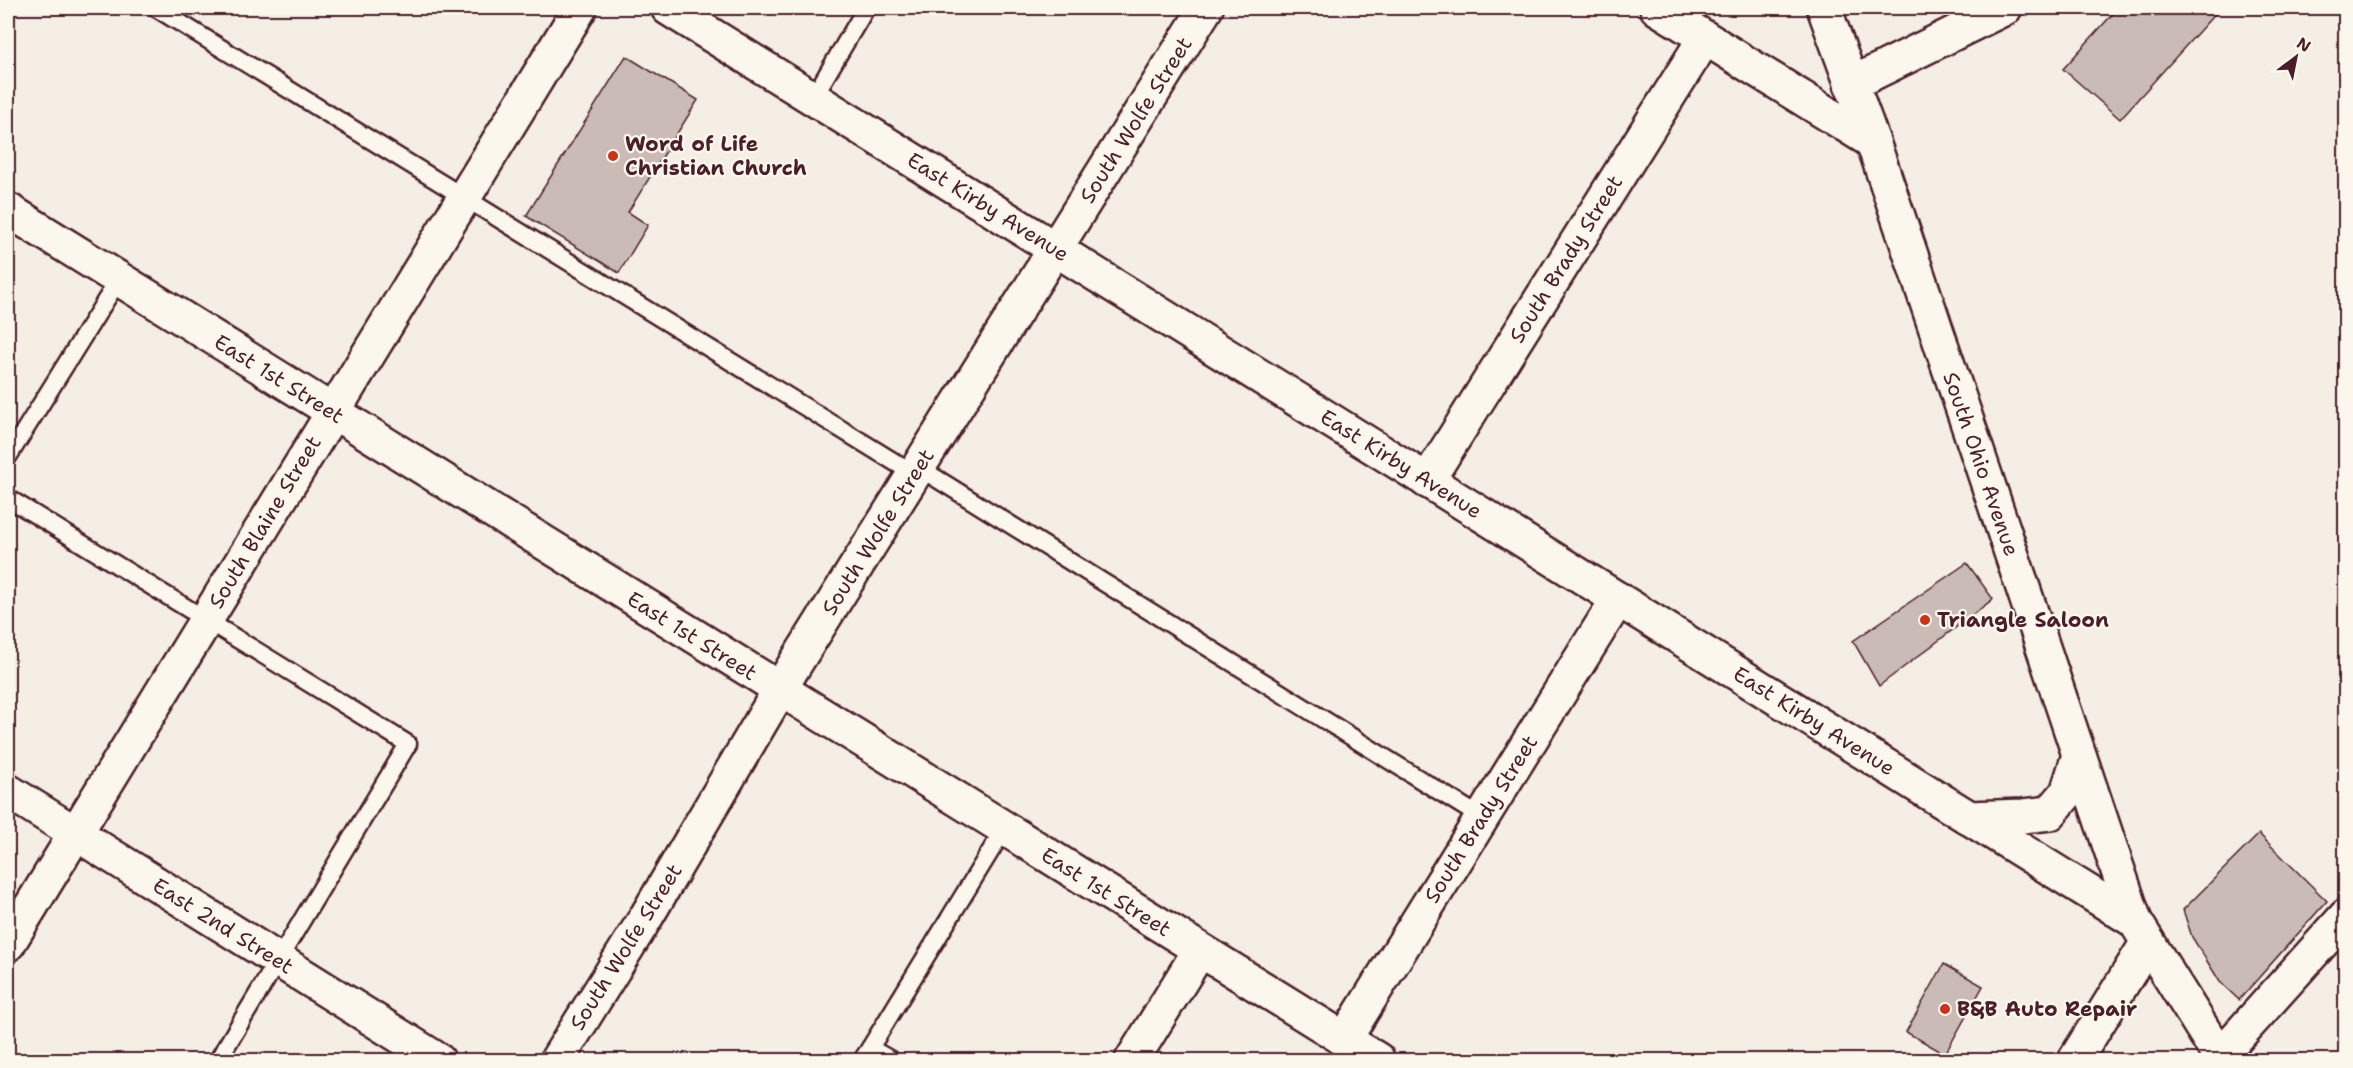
<svg xmlns="http://www.w3.org/2000/svg" width="2353" height="1068" font-family="'Shantell Sans',sans-serif">
  <rect width="100%" height="100%" fill="#f4eee4"/>
  <filter id="ink" filterUnits="userSpaceOnUse"><feTurbulence type="fractalNoise" baseFrequency=".0167" numOctaves="2"/><feDisplacementMap in="SourceGraphic" scale="12" xChannelSelector="R" yChannelSelector="G"/><feConvolveMatrix kernelMatrix="1 2 1 2 8 2 1 2 1" color-interpolation-filters="sRGB"/></filter>
  <g filter="url(#ink)">
    <g fill="#cabbb6" stroke="#4a1f2b" stroke-width="1.5">
      <polygon points="2118,8 2220,8 2120,119 2063,69"/>
      <polygon points="626,56 698,100 628,212 648,225 619,273 526,216"/>
      <polygon points="1967,563 1993,599 1879,686 1853,641"/>
      <polygon points="2259,834 2327,901 2239,1000 2220,982 2192,937 2183,910"/>
      <polygon points="1944,964 1983,986 1945,1054 1906,1032"/>
    </g>
    <g fill="none" stroke-linecap="round" stroke-linejoin="round">
      <defs>
        <g id="service">
          <polyline points="156,8 914,474"/>
          <polyline points="813,98 866,8"/>
          <polyline points="8,457 119,279"/>
          <polyline points="918,467 1482,818"/>
          <polyline points="8,498 408,744 218,1060"/>
          <polyline points="870,1048 1004,829"/>
          <polyline points="862,1060 870,1048 891,1060"/>
        </g>
        <g id="minor">
          <polyline points="668,8 2135,921"/>
          <polyline points="1657,8 1873,142"/>
          <polyline points="1851,84 2005,8"/>
          <polyline points="8,210 1378,1060"/>
          <polyline points="1427,481 1705,38"/>
          <polyline points="8,791 438,1060"/>
          <polyline points="8,944 580,8"/>
          <polyline points="1344,1040 1618,599"/>
          <polyline points="2220,1056 2346,916"/>
          <polyline points="557,1060 645,919 792,669 1206,8"/>
          <polyline points="1132,1060 1200,950"/>
        </g>
        <g id="tertiary">
          <polyline points="1824,8 1873,142 2135,921 2222,1060"/>
          <polyline points="1969,818 2023,816 2050,813 2067,793 2079,755"/>
          <polyline points="2075,1060 2148,942"/>
        </g>
      </defs>
      <use href="#service" stroke="#4a1f2b" stroke-width="21"/>
      <use href="#minor" stroke="#4a1f2b" stroke-width="38"/>
      <use href="#tertiary" stroke="#4a1f2b" stroke-width="38"/>
      <use href="#service" stroke="#fbf7ec" stroke-width="16"/>
      <use href="#minor" stroke="#fbf7ec" stroke-width="33"/>
      <use href="#tertiary" stroke="#fbf7ec" stroke-width="33"/>
    </g>
  </g>
  <g fill="#c8321e" stroke="#fbf7ec" stroke-width="2">
    <circle cx="613" cy="156" r="6"/>
    <circle cx="1925" cy="620" r="6"/>
    <circle cx="1945" cy="1009" r="6"/>
  </g>
  <g text-anchor="middle" stroke-width="4.5" stroke-linejoin="round" paint-order="stroke">
    <g font-size="21" fill="#4a1f2b" stroke="#fbf7ec">
      <text transform="translate(1136 120) rotate(-58)" y="7">South Wolfe Street</text>
      <text transform="translate(988 207) rotate(32)" y="7">East Kirby Avenue</text>
      <text transform="translate(1566 259) rotate(-58)" y="7">South Brady Street</text>
      <text transform="translate(279 379) rotate(32)" y="7">East 1st Street</text>
      <text transform="translate(1401 464) rotate(32)" y="7">East Kirby Avenue</text>
      <text transform="translate(1981 464) rotate(71)" y="7">South Ohio Avenue</text>
      <text transform="translate(265 522) rotate(-59)" y="7">South Blaine Street</text>
      <text transform="translate(878 532) rotate(-58)" y="7">South Wolfe Street</text>
      <text transform="translate(692 636) rotate(32)" y="7">East 1st Street</text>
      <text transform="translate(1814 721) rotate(32)" y="7">East Kirby Avenue</text>
      <text transform="translate(1481 819) rotate(-58)" y="7">South Brady Street</text>
      <text transform="translate(1106 892) rotate(32)" y="7">East 1st Street</text>
      <text transform="translate(223 926) rotate(32)" y="7">East 2nd Street</text>
      <text transform="translate(626 947) rotate(-58)" y="7">South Wolfe Street</text>
    </g>
    <g font-size="21" font-weight="bold" fill="#4a1f2b" stroke="#fbf7ec" text-anchor="start">
      <text x="625" y="151">Word of Life<tspan x="625" dy="24">Christian Church</tspan></text>
      <text x="1937" y="627">Triangle Saloon</text>
      <text x="1957" y="1016">B&amp;B Auto Repair</text>
    </g>
  </g>
  <rect width="2353" height="1068" fill="none" stroke="#fbf7ec" stroke-width="30"/>
  <rect x="15" y="15" width="2323" height="1038" fill="none" stroke="#4a1f2b" stroke-width="2" filter="url(#ink)"/>
  <g transform="translate(2296 57) rotate(32)" stroke="#fbf7ec" stroke-width="4.5" paint-order="stroke">
  <path d="M0-4.5L10 22L0 15L-10 22Z" fill="#4a1f2b"/>
  <text y="-9" font-size="16" font-weight="bold" text-anchor="middle" fill="#4a1f2b">N</text>
  </g>
</svg>
